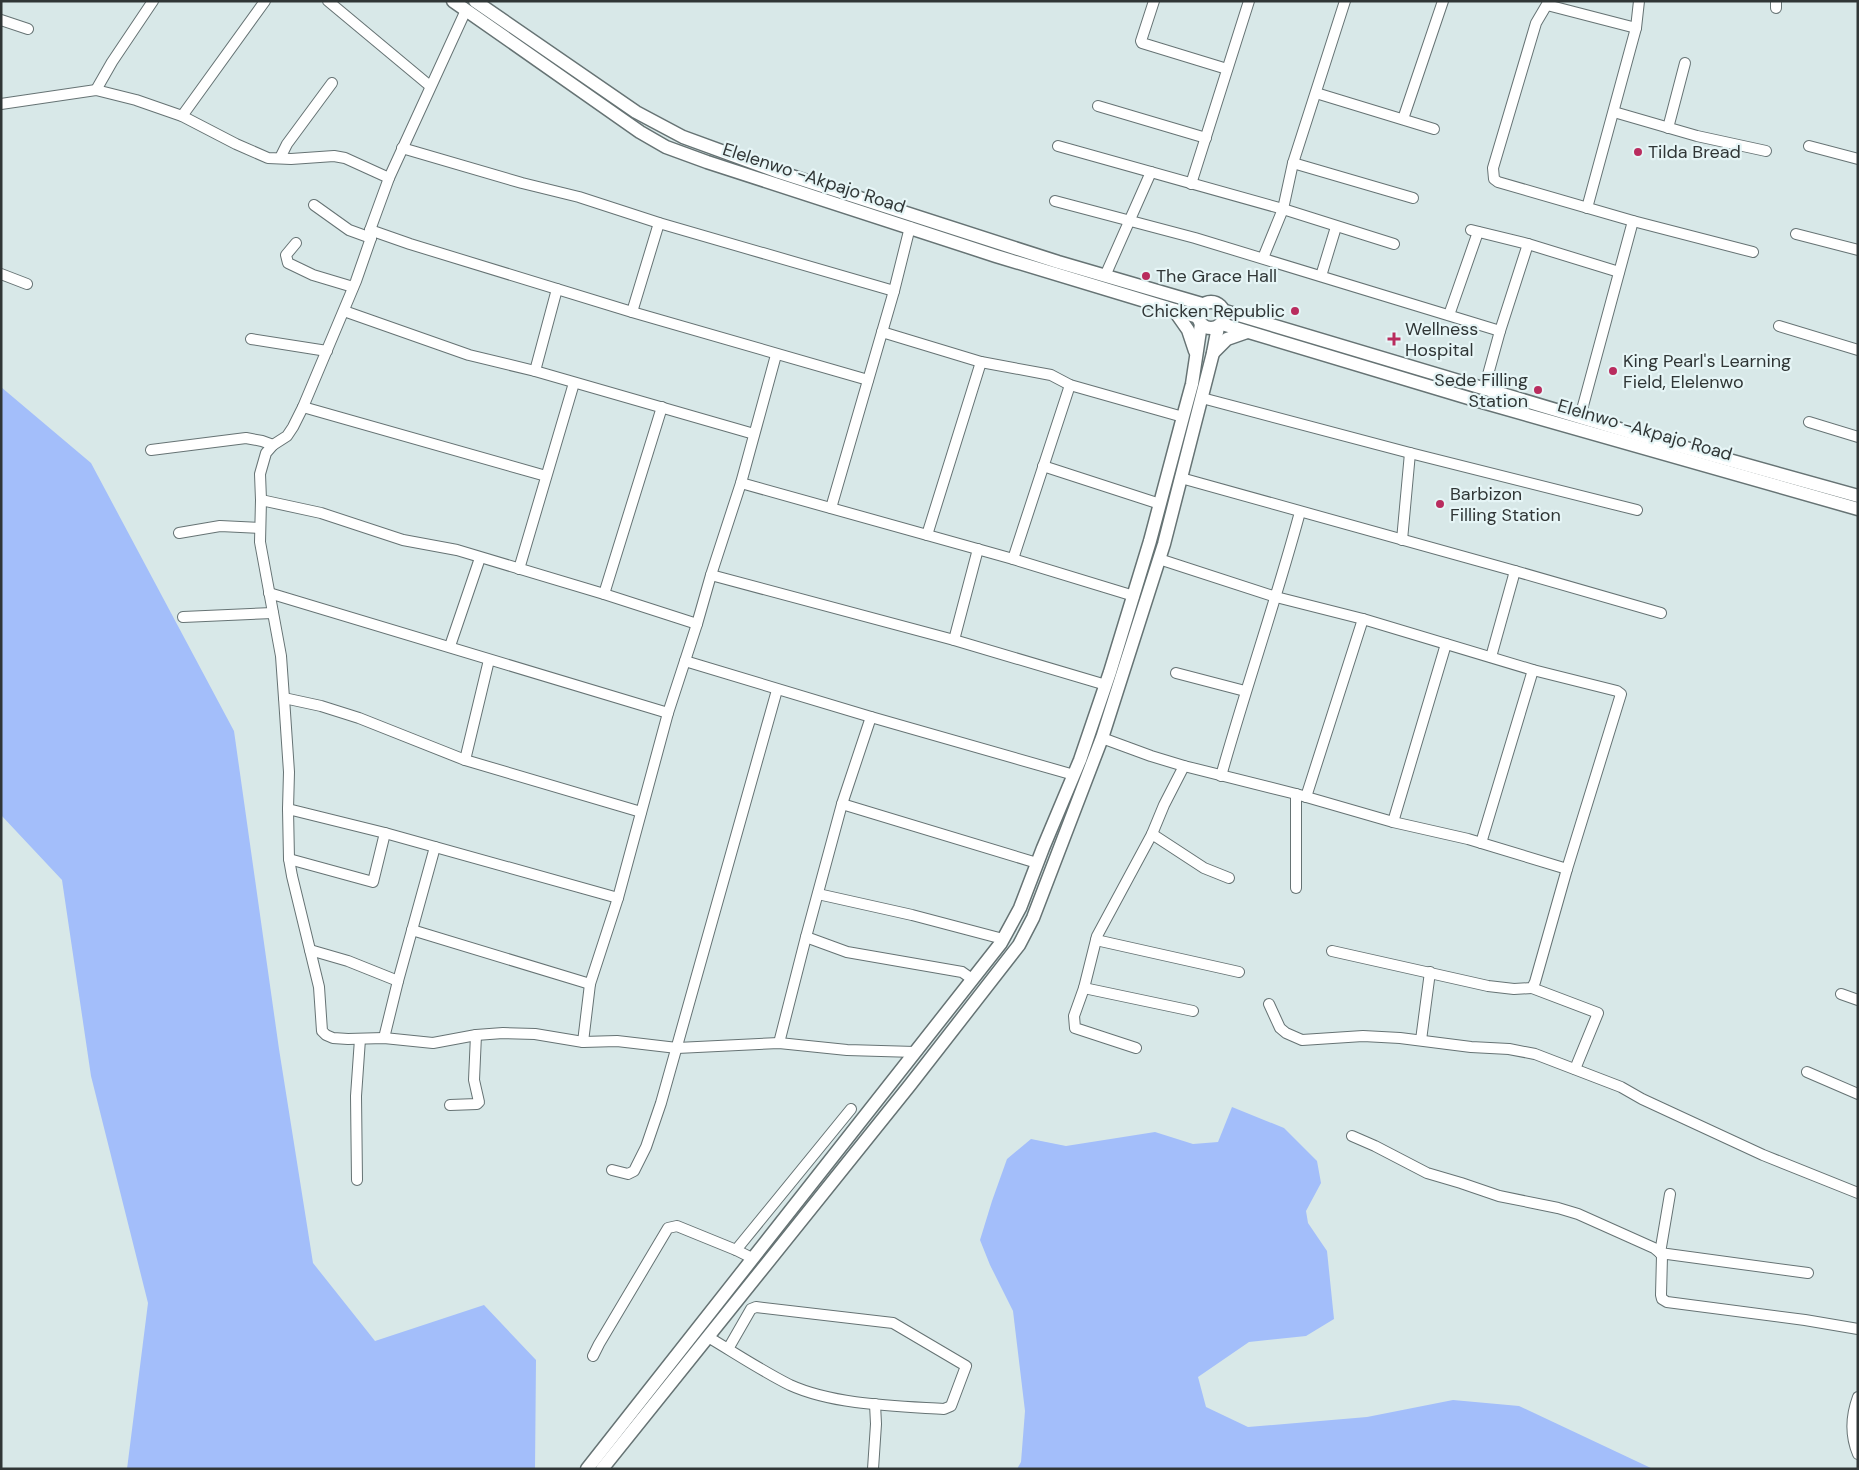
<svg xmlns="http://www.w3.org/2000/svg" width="1859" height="1470" font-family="'DM Sans',sans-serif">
  <rect width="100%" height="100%" fill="#d8e8e8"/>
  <g fill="#a3befa">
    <polygon points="1,387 91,463 234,731 279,1049 313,1263 375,1341 484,1305 536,1360 535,1469 127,1469 148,1303 91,1076 62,880 1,815"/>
    <polygon points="1232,1107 1284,1128 1317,1161 1321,1183 1306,1211 1308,1223 1327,1251 1334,1319 1306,1336 1249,1342 1198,1377 1206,1407 1248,1427 1367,1417 1453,1400 1519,1406 1653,1469 1017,1469 1021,1462 1025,1411 1013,1311 990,1265 980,1240 992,1201 1007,1159 1031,1139 1066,1146 1155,1132 1193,1144 1218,1142"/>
  </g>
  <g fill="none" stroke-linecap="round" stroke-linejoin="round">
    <defs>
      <g id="minor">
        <polyline points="328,1 430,86"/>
        <polyline points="1154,1 1141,41 1142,43 1227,69"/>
        <polyline points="1549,1 1536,23 1493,168 1494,179 1498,182 1633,221 1753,252"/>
        <polyline points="1776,1 1776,8"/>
        <polyline points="1547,5 1636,28"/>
        <polyline points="466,10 389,178 370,230 371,238 356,281 303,407 293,427 287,436 273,445 266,453 260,474 261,500 260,542 281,656 284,698 289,772 288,809 289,859 292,876 319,987 322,1031 326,1035 333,1038 348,1039 384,1038 433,1043 476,1035 503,1033 535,1034 583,1042 617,1041 677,1048 779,1043 847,1050 915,1052"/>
        <polyline points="1,20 28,29"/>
        <polyline points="96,90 112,62 153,1"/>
        <polyline points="1316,93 1434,129"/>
        <polyline points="1,104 96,90 136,100 182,116 236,144 268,158 291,159 334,156 345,158 389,178"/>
        <polyline points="1098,106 1206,138"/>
        <polyline points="1614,112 1697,136 1766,151"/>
        <polyline points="182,116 265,1"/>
        <polyline points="1403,119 1443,1"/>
        <polyline points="1668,128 1685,63"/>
        <polyline points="1058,146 1283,209 1394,244"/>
        <polyline points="1809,146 1858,159"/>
        <polyline points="402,148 522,183 579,197 659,223 894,291"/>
        <polyline points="280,158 287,144 332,83"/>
        <polyline points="1293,163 1413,198"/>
        <polyline points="1191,184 1249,1"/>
        <polyline points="1055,201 1195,238 1500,331"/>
        <polyline points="314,205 349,230 371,238"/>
        <polyline points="1587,208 1636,28 1639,1"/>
        <polyline points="370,230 410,244 632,312 868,380"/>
        <polyline points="1471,230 1528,244 1619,272"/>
        <polyline points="1796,234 1858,250"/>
        <polyline points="296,243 286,255 288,263 313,275 353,287"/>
        <polyline points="1263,258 1283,209 1293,163 1345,1"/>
        <polyline points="1,274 27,284"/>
        <polyline points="1105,276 1151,172"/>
        <polyline points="1321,276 1336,227"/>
        <polyline points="344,311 469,355 535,371 754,434"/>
        <polyline points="632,312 659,223"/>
        <polyline points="1449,315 1478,232"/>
        <polyline points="1779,326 1858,350"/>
        <polyline points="882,332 981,362 1051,375 1070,385 1183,417"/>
        <polyline points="251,339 327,351"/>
        <polyline points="535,371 557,289"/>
        <polyline points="1484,389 1500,331 1528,244"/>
        <polyline points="1202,398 1410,453 1637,510"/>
        <polyline points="303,407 546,476"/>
        <polyline points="1580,417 1633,221"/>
        <polyline points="1809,422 1858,437"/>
        <polyline points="151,450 246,438 262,441 273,445"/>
        <polyline points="1043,466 1160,504"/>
        <polyline points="1181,478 1515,571 1661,613"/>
        <polyline points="741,483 1013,559 1134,596"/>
        <polyline points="261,500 321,513 403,540 457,550 604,594 697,624"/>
        <polyline points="831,508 894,291 910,227"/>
        <polyline points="179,533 220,526 259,528"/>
        <polyline points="927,535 981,362"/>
        <polyline points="1402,540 1410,453"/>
        <polyline points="1013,559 1070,385"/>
        <polyline points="1159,559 1276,597 1363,619 1533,670 1617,691 1621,694 1567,869 1535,982 1532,988 1514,989 1488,986 1332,951"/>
        <polyline points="519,569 574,383"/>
        <polyline points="711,575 954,640 1106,685"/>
        <polyline points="269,593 668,713"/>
        <polyline points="604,594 662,407"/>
        <polyline points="183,617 273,613"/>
        <polyline points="954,640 978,549"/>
        <polyline points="450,646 480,558"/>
        <polyline points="1491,657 1515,571"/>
        <polyline points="685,661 871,717 1074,775"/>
        <polyline points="1176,673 1245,691"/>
        <polyline points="284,698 321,706 359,718 465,760 641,812"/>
        <polyline points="1102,738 1151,756 1184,766 1296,794 1393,822 1468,839 1567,869"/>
        <polyline points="465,760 489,660"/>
        <polyline points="1184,766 1164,805 1152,834 1097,936 1096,940 1239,972"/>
        <path d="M1221,776C1246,687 1276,601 1300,512"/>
        <polyline points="1296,794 1296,888"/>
        <polyline points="1306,797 1363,619"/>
        <polyline points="842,804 1037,863"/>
        <polyline points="288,809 385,833 618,898"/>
        <polyline points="1393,822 1446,644"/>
        <polyline points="1152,834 1204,868 1229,878"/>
        <polyline points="1481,843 1533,670"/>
        <polyline points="289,859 373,882 385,833"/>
        <polyline points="818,894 912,915 1003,939"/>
        <polyline points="412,930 590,984"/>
        <polyline points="806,937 847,952 962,972 972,979"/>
        <polyline points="1096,940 1084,988 1074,1016 1075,1028 1136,1048"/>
        <polyline points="310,950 348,961 398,981"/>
        <polyline points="1084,988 1193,1011"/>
        <polyline points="1532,988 1598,1013 1575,1069"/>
        <polyline points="1841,994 1858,1000"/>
        <polyline points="1269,1004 1280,1028 1286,1033 1302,1040 1363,1036 1400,1038 1471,1047 1509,1049 1535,1054 1621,1087 1642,1099 1763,1155 1858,1193"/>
        <polyline points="384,1038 398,981 435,847"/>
        <polyline points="1421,1040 1430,972"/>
        <polyline points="583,1042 590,984 618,898 668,713 697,624 711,575 741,483 776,355"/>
        <polyline points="779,1043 806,937 842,804 871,717"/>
        <polyline points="1807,1072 1858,1094"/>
        <polyline points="450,1105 477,1104 479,1102 474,1080 476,1035"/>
        <polyline points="1352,1136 1375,1146 1427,1173 1461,1183 1499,1196 1558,1208 1578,1214 1654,1248 1660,1253 1662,1256 1661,1295 1662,1299 1667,1302 1805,1320 1858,1329"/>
        <polyline points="612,1170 628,1174 634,1171 646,1147 661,1103 777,690"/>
        <polyline points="357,1180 356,1096 360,1039"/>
        <polyline points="1670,1194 1660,1253 1808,1273"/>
        <polyline points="736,1250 851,1109"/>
        <path d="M708,1337C735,1353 762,1371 790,1385C834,1405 896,1406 944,1409L951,1406L966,1366L893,1323L756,1307L751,1309L728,1349"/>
        <polyline points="593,1356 599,1344 668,1228 677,1226 736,1250 752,1258"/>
        <path d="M1858,1397C1851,1416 1850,1435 1858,1454"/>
        <polyline points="873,1469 876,1424 875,1404"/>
      </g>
      <g id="major">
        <polyline points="453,1 640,132 666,147 707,162 996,256 1198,317"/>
        <polyline points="475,1 636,112 683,137 779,172 1058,262 1202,304"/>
        <circle cx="1211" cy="315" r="13"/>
        <polyline points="1174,310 1188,330 1195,351"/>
        <polyline points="1225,311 1643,436 1858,496"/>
        <polyline points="1222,324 1475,400 1858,509"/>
        <polyline points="1213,353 1227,339 1247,332"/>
        <polyline points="587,1469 1001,943 1020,908 1043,848 1080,760 1110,672 1150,541 1183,417 1192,384 1201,324"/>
        <polyline points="602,1469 910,1085 1019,945 1033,918 1102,738 1164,544 1213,353 1218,327"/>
      </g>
    </defs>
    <use href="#minor" stroke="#667374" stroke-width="12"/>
    <use href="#major" stroke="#667374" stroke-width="15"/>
    <use href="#minor" stroke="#fff" stroke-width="10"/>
    <use href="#major" stroke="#fff" stroke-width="12"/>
  </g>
  <g fill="#b92c5e" stroke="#e6f5f6" stroke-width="2">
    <circle cx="1638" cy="152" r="5"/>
    <circle cx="1146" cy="276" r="5"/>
    <circle cx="1295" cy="311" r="5"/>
    <path d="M1391.5 331.5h5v5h5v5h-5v5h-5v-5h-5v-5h5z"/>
    <circle cx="1613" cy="371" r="5"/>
    <circle cx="1538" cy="390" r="5"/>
    <circle cx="1440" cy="504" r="5"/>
  </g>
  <g text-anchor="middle" stroke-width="4.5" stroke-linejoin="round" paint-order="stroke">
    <g font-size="18" fill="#303636" stroke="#e6f5f6" text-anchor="start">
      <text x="1648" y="158">Tilda Bread</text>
      <text x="1156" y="282">The Grace Hall</text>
      <text x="1285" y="317" text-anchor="end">Chicken Republic</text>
      <text x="1405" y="335">Wellness<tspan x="1405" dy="21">Hospital</tspan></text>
      <text x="1623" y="367">King Pearl's Learning<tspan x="1623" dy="21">Field, Elelenwo</tspan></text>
      <text x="1528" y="386" text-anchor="end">Sede Filling<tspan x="1528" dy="21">Station</tspan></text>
      <text x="1450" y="500">Barbizon<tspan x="1450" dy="21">Filling Station</tspan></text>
    </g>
    <g font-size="18" fill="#303636" stroke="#e6f5f6">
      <text transform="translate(814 178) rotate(18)" y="6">Elelenwo -Akpajo Road</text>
      <text transform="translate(1645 430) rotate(16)" y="6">Elelnwo -Akpajo Road</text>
    </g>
  </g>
  <rect width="1859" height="1470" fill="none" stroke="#303636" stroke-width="5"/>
</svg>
